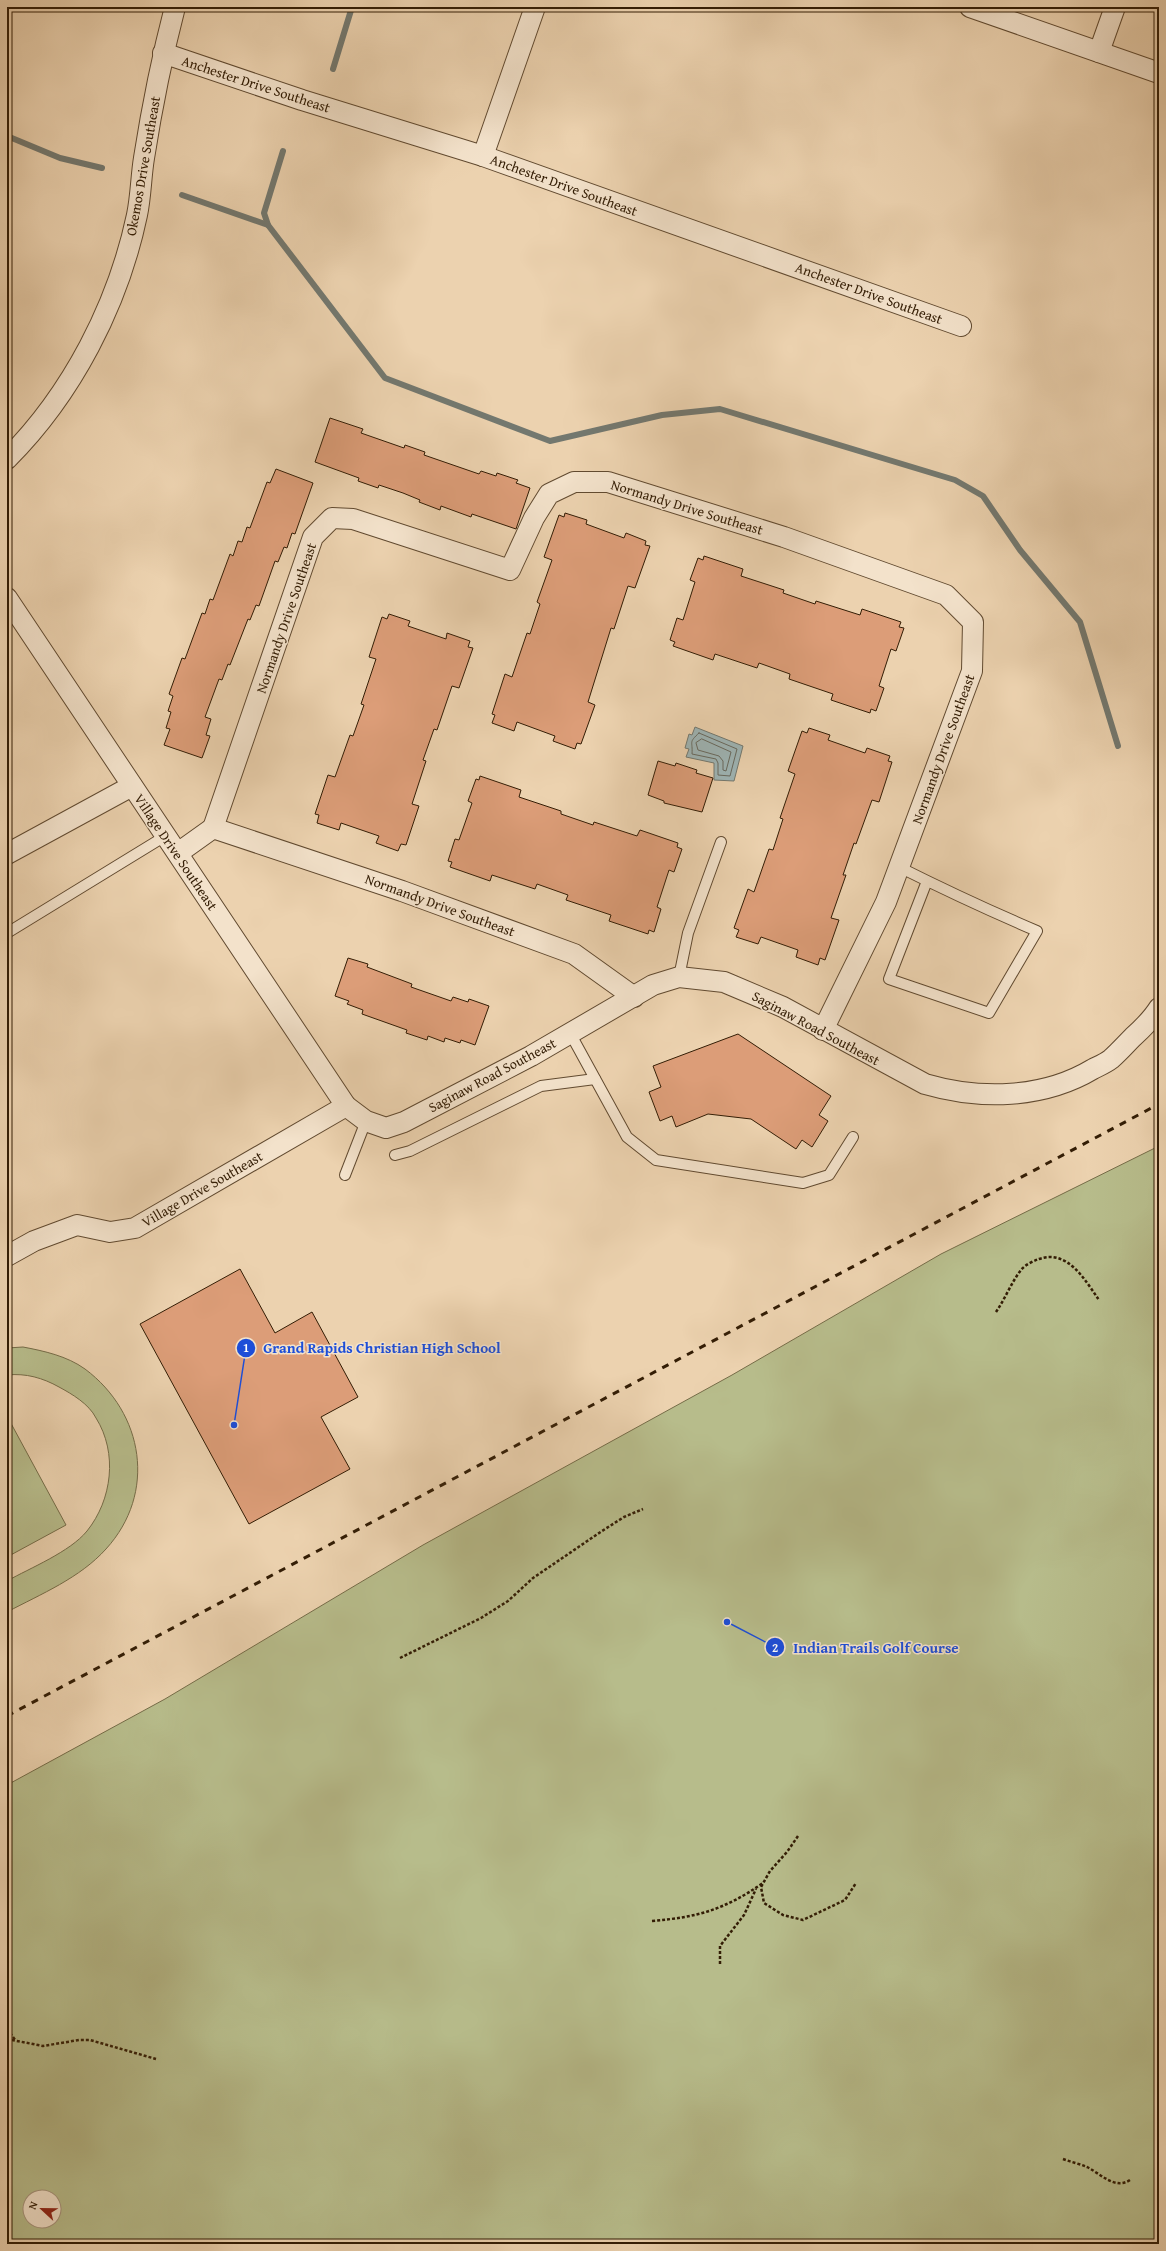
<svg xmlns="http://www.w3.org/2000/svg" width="1166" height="2251" font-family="'Gentium Book Plus',serif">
  <rect width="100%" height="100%" fill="#ecd2af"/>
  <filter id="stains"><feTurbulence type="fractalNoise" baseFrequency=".005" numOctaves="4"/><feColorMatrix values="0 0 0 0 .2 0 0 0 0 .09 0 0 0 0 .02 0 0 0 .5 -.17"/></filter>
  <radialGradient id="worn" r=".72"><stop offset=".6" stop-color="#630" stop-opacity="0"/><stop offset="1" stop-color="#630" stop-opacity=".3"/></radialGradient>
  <g fill="#b7bc8b" stroke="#756c48" fill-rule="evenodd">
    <path d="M1159,1146V2244H7V1785L165,1699L423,1545L732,1375L941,1254ZM30,2197H54V2221H30Z"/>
    <path d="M23,1347C44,1351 67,1356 85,1369C144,1413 157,1493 106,1549C80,1578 41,1594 7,1612V1581C30,1568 70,1552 87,1531C112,1500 118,1453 96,1418C89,1404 72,1394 59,1387C43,1378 26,1373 7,1375V1348Z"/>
    <polygon points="7,1416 66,1525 7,1557"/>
  </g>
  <polygon fill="#9eb5b6" stroke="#73786f" points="695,727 743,746 734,781 714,780 714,763 686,757 689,749 685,748 689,734 692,735"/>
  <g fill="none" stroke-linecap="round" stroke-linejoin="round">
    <g stroke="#68695e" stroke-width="1">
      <path d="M699,733L737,749L730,776L718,775V763L716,759L692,754C693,741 688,743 699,733Z"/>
      <polygon points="702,739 731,752 726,771 723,770 723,761 719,756 698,750 696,743"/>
    </g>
    <g stroke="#73786f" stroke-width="6">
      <polyline points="333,69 352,7"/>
      <polyline points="7,136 60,158 102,168"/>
      <polyline points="182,195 268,225 385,378 550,441 662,415 720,409 955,480 983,496 1020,550 1080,622 1118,746"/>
      <polyline points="268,225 264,213 283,151"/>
    </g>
  </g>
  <g fill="#dc9d78" stroke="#331d05">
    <polygon points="330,418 363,429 361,433 404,448 405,445 425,452 424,455 479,474 481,471 496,476 497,473 518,480 516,483 530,488 516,529 472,514 471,517 441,506 440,510 419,502 420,500 403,493 379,485 378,488 358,481 359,478 315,462"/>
    <polygon points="276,469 313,483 295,534 292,533 287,548 284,547 278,562 275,561 259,606 256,605 250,620 248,619 230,665 228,664 222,680 219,679 205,717 211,719 206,735 210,736 202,758 164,745 170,729 166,728 171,712 168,711 173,696 169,694 182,658 185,659 202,613 205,614 210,599 213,600 230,554 233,556 238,541 242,542 247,527 250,528 267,482 270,483"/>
    <polygon points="565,513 587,520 586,524 624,538 626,533 646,541 645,545 650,546 635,588 628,586 614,629 611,628 588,702 595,705 581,744 577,743 575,749 553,741 555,736 517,722 514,731 492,723 495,715 492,714 505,674 512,677 527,633 530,634 540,604 537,602 552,560 544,557 559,515 564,517"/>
    <polygon points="704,556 743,569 741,576 784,590 783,593 815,604 816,601 860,615 862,609 901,622 899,627 904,628 896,651 891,649 879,686 884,688 876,711 871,709 870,713 831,700 833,694 789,679 790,674 759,663 757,668 715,654 713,660 673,646 675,642 670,640 677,618 683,620 695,582 690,580 698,558 703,560"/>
    <polygon points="389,614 410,621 408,626 446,639 447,633 470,641 468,647 473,648 459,688 452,686 437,730 434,729 423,760 426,761 412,804 419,806 406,845 401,844 398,851 376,843 379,836 341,823 339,830 317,823 319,815 315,814 328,775 335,777 350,735 353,736 364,705 361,704 376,659 369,657 382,617 387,619"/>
    <polygon points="809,728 830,735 828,740 865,753 867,748 890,756 888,761 892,762 879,802 872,800 856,844 854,843 843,875 846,875 831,918 839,920 825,960 820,958 818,965 796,957 798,950 761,937 758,944 736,937 739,930 734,928 748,889 754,892 769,849 773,850 783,819 780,818 795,774 788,771 802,731 807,733"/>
    <polygon points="658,761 675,766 676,763 697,770 696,773 713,778 702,812 664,803 664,801 648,795"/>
    <polygon points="480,776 521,790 519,797 561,811 561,814 593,825 594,822 637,836 640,830 678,843 677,847 682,849 674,872 669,870 657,907 661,909 654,932 649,930 648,934 609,921 611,915 566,900 568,895 537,884 535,889 492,875 490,881 450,867 452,862 448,861 455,839 459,840 472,803 468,801 476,779 479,780"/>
    <polygon points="348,958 368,964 367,967 412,984 411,987 451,1001 453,997 468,1002 469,999 489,1006 475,1045 461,1040 460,1043 445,1038 444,1042 428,1036 427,1040 406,1033 407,1030 362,1014 363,1010 347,1004 349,1001 335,996"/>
    <polygon points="738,1034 831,1096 819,1115 828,1121 812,1147 802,1140 796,1149 751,1119 708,1114 676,1127 672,1116 660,1121 649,1092 661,1087 653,1066"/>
    <polygon points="240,1269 275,1333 312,1312 358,1397 321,1417 350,1469 249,1524 140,1324"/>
  </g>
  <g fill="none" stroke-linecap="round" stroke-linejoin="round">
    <defs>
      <g id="service">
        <path d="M899,867C945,890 990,911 1037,931L989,1013L889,979L927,881"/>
        <polyline points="7,933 167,835"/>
        <polyline points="679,977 688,933 721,842"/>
        <polyline points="570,1033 627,1137 656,1160 803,1183 829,1175 853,1137"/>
        <polyline points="395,1155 410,1151 541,1086 595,1079"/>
        <polyline points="345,1175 366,1121"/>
      </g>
      <g id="minor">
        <polyline points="970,7 1159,73"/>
        <polyline points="1099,52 1115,7"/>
        <polyline points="163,53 302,100 483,156 961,326"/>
        <polyline points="483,156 535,7"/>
        <path d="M7,459C72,394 118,305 137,215C141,196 141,176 144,158C152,107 162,57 175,7"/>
        <path d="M7,598L346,1106L366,1121L386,1128L404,1122L531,1056L653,985L679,977L724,982L783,1007L925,1084C980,1100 1043,1099 1093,1069C1099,1066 1106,1063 1111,1059C1119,1052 1126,1044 1133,1037C1143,1028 1152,1019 1159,1008"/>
        <polyline points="213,828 313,537 332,518 353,519 510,570 534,518 549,494 574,482 608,482 784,537 946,595 973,622 972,671 886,902 823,1030"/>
        <polyline points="178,853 213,828 402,891 574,954 634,997"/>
        <polyline points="7,854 132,786"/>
        <polyline points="7,1256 34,1241 77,1225 110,1232 135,1228 346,1106"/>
      </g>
    </defs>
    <use href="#service" stroke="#614a30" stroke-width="12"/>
    <use href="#minor" stroke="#614a30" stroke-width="22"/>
    <g stroke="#331d05" stroke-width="2.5" stroke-dasharray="3 2" stroke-linecap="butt">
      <path d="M996,1312C1005,1299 1011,1283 1021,1270C1025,1265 1033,1261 1039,1259C1068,1249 1085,1280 1099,1300"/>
      <polyline points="400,1658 481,1618 508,1601 533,1578 602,1531 624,1517 643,1509"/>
      <polyline points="798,1836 787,1852 770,1871 761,1887 764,1903 783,1915 803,1920 845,1900 856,1883"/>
      <path d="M652,1921C698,1917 724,1910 763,1883"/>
      <polyline points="720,1964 720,1946 744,1915 756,1889"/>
      <polyline points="7,2029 16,2041"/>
      <polyline points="7,2039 43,2046 79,2040 90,2040 156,2059"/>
      <path d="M1063,2159C1071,2162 1080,2164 1087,2167C1101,2174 1115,2190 1130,2180"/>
    </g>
    <use href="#service" stroke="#f3e2cb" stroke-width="10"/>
    <use href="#minor" stroke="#f3e2cb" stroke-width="20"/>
    <polyline stroke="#331d05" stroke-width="3" stroke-dasharray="7 7" stroke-linecap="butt" points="7,1716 1159,1104"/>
  </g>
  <g text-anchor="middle" stroke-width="3" stroke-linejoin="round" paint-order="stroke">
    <g font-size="14" fill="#331d05" stroke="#f3e2cb">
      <text transform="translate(256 84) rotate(18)" y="5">Anchester Drive Southeast</text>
      <text transform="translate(143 166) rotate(-80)" y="5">Okemos Drive Southeast</text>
      <text transform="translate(564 185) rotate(20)" y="5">Anchester Drive Southeast</text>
      <text transform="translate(869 293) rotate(20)" y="5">Anchester Drive Southeast</text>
      <text transform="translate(687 507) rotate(17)" y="5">Normandy Drive Southeast</text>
      <text transform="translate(286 618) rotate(-71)" y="5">Normandy Drive Southeast</text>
      <text transform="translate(943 749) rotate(-70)" y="5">Normandy Drive Southeast</text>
      <text transform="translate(176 852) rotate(56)" y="5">Village Drive Southeast</text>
      <text transform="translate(440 905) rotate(20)" y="5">Normandy Drive Southeast</text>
      <text transform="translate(816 1028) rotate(28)" y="5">Saginaw Road Southeast</text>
      <text transform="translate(492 1075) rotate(-28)" y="5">Saginaw Road Southeast</text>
      <text transform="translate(202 1189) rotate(-30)" y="5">Village Drive Southeast</text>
    </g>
  </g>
  <path fill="none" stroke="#1d4ed8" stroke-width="1.5" d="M234 1425L246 1348M727 1622L775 1647"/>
  <g fill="#1d4ed8" stroke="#f3e2cb" stroke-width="1.5">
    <circle cx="234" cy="1425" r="4"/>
    <circle cx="727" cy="1622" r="4"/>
    <circle cx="246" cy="1348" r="10"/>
    <circle cx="775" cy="1647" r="10"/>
  </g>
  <g font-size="12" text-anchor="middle" font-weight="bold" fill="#fff">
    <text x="246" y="1352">1</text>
    <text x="775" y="1652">2</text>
  </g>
  <g font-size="15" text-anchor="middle" font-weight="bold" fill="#1d4ed8" stroke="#f3e2cb" stroke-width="3" stroke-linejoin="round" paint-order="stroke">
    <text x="382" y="1353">Grand Rapids Christian High School</text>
    <text x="876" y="1653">Indian Trails Golf Course</text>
  </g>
  <rect width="1166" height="2251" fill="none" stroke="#ecd2af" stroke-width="24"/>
  <rect x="8" y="8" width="1150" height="2235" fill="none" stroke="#331d05" stroke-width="2"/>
  <rect x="12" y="12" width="1142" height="2227" fill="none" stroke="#331d05"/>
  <g transform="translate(42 2209) rotate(292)"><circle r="19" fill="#f3e2cb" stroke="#a6937c"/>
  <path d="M0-3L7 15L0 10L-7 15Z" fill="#8f2418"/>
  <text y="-6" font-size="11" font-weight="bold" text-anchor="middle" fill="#331d05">N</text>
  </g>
  <rect width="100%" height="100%" filter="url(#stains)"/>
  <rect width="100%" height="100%" fill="url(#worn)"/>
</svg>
